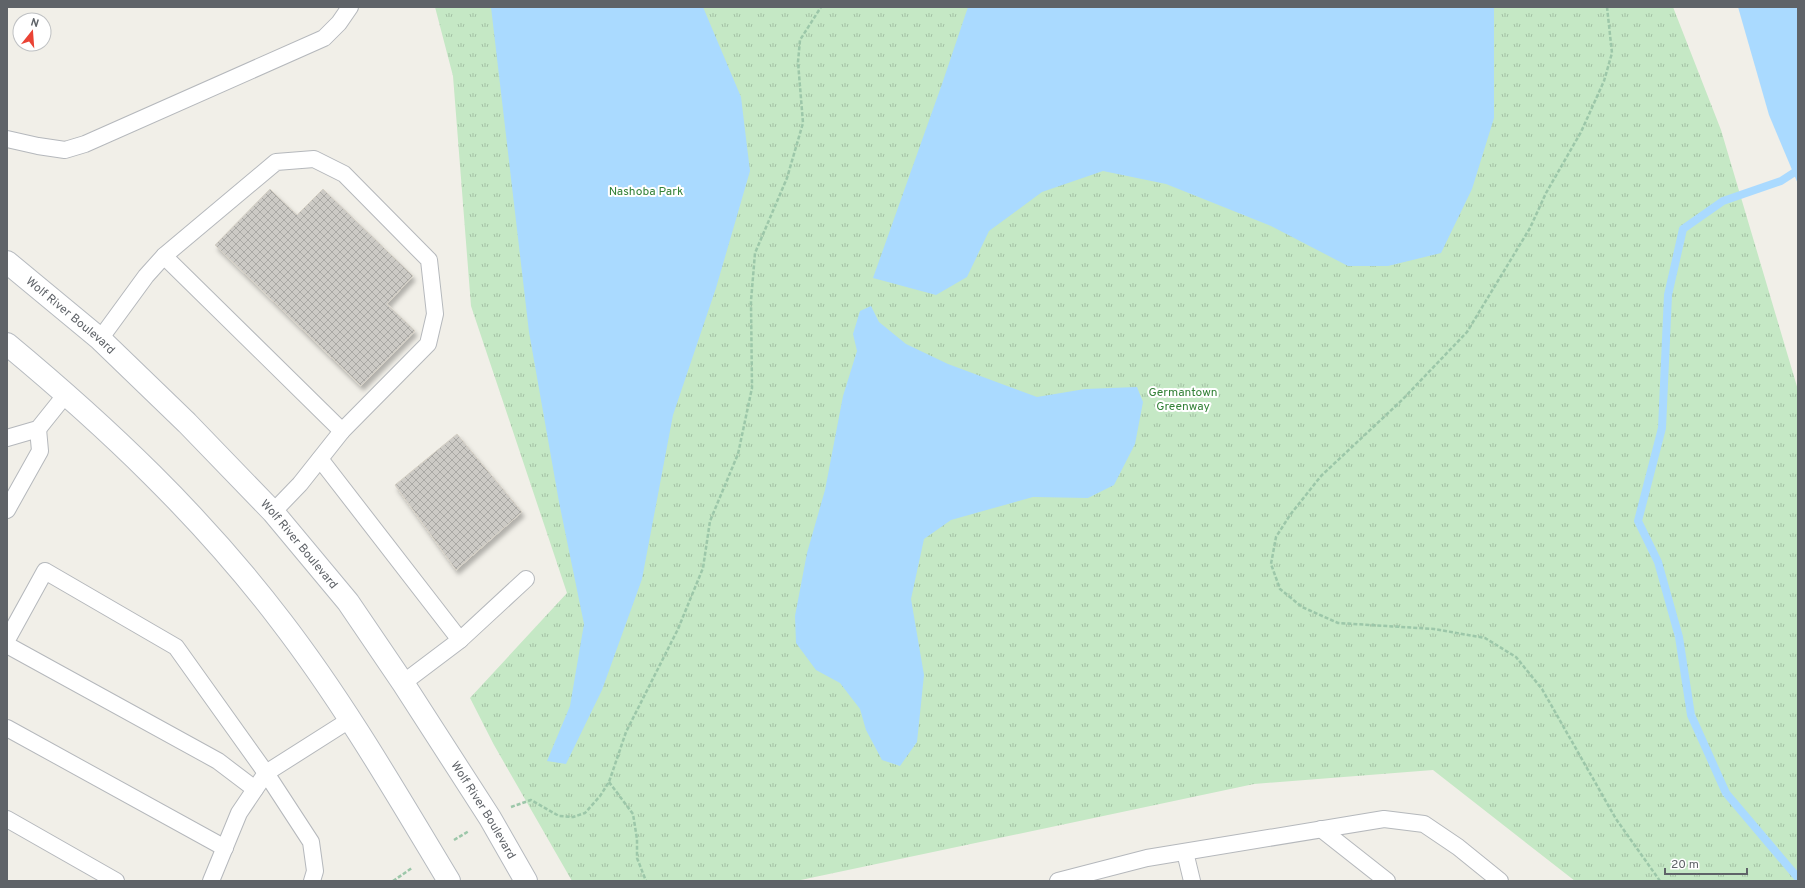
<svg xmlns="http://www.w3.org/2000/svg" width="1805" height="888" font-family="Overpass,sans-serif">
  <defs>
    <pattern id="park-tufts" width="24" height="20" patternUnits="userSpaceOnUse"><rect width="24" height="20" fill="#c5e8c5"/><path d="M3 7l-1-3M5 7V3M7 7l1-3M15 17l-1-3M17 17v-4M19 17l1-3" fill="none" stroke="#a3c0a4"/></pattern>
    <pattern id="building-cross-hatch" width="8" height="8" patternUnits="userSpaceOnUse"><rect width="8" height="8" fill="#cccac5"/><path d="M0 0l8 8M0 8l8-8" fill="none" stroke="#a9a8a4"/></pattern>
    <filter id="shadow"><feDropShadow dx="2.5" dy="4.5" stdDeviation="2" flood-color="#0004"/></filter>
  </defs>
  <rect width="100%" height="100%" fill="#f1efe8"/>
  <polygon fill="url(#park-tufts)" points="435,7 1673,7 1721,130 1798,390 1798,881 1575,881 1433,770 1254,784 796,881 572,881 494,745 470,698 567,593 471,306 453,76"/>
  <g fill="#aadaff">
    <polygon points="491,7 703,7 741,97 750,171 716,288 673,415 642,579 602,690 566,764 547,761 570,706 584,624 559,502 529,332"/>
    <polygon points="968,7 1494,7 1494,118 1472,189 1441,253 1388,266 1348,266 1271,226 1166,184 1103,171 1042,192 989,231 967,277 936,295 873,278 942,84"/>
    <polygon points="1738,7 1798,7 1798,184 1769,115"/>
    <polygon points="871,306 879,322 906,344 948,364 1037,397 1085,389 1137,387 1143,402 1135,444 1114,485 1088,498 1033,497 951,520 924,539 911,599 924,675 917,742 900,766 882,760 866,730 860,709 840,683 816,670 796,643 795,616 807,553 825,490 843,396 857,351 853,334 860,311"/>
  </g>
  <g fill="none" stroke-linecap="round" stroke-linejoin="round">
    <polyline stroke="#aadaff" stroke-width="8" points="1798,170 1781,181 1723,201 1683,229 1668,295 1662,428 1638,521 1658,562 1679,637 1691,715 1726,793 1798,878"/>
  </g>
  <g fill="url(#building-cross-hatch)" stroke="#d6d1c6" filter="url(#shadow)">
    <polygon points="270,189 297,215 323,189 413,276 387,304 415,331 361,386 215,245"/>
    <polygon points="457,434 522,512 456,570 395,485"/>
  </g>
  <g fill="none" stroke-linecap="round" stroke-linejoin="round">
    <defs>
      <g id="service">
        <polyline points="7,139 38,146 65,150 85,144 324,38 339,23 350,7"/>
        <polyline points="164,256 342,431"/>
        <polyline points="100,339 146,276 164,256 276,162 314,159 344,174 429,260 435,314 428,344 342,431 300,484 273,512"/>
        <polyline points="7,438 38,429 66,394"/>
        <polyline points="320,459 460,640"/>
        <polyline points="7,510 40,451 38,429"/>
        <polyline points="7,640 45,571 176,647 266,773 311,842 315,871 312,881"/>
        <polyline points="7,645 218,761 255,789"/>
        <polyline points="403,683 460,640 526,579"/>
        <polyline points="7,728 225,848"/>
        <polyline points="7,819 116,881"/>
        <polyline points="1321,829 1387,881"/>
        <polyline points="1185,852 1192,881"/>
        <polyline points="211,881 239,813 266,773 351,719"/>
        <polyline points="1058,881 1147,858 1384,819 1424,824 1458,847 1500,881"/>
      </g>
      <g id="secondary">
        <path id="s1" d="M7,262L100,339L187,423L273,512L348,602L403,683L490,818L526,881"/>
        <path d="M7,344C107,427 202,517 281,621C344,703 396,793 449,881"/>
      </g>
    </defs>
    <use href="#service" stroke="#b5b8bc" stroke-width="18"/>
    <use href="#secondary" stroke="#b6babf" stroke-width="24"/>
    <g stroke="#9cc7a9" stroke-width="2.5" stroke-dasharray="4 2" stroke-linecap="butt">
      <polyline points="1607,7 1612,53 1604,81 1581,132 1546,193 1530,228 1467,332 1402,400 1321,476 1290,515 1276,537 1271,564 1280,589 1302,607 1338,623 1434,629 1485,638 1516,657 1542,689 1616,819 1660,881"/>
      <polyline points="609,782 633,814 637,839 637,858 646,881"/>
      <polyline points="511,807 531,800 559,816 573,817 585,813 600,796 609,782 626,732 678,629 703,568 710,521 738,454 752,388 751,301 755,253 787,178 803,123 798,62 800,40 821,7"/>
      <polyline points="454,840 469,831"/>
      <polyline points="393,881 412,868"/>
    </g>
    <use href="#service" stroke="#fff" stroke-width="16"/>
    <use href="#secondary" stroke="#fff" stroke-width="22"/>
  </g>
  <g text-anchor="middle" stroke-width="4" stroke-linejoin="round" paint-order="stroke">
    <g font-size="12" fill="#348238" stroke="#fff">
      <text x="646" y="195">Nashoba Park</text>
      <text x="1183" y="396">Germantown<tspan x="1183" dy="14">Greenway</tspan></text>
    </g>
    <g font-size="12" fill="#5f6368" stroke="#fff">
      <text dy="4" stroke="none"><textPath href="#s1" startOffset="83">Wolf River Boulevard</textPath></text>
      <text dy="4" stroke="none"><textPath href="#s1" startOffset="407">Wolf River Boulevard</textPath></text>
      <text dy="4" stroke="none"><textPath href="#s1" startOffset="731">Wolf River Boulevard</textPath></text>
    </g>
  </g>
  <rect width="1805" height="888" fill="none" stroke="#5f6368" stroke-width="16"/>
  <g transform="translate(32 32) rotate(17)"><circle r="19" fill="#ffffff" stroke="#bfc1c3"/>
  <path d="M0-3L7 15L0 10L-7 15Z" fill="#ea4335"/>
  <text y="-6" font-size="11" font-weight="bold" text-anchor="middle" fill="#5f6368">N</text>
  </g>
  <path d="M1665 868v6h82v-6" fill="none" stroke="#5f6368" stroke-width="2"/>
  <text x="1671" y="868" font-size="12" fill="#5f6368" stroke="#ffffff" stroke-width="3" paint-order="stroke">20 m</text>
</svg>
